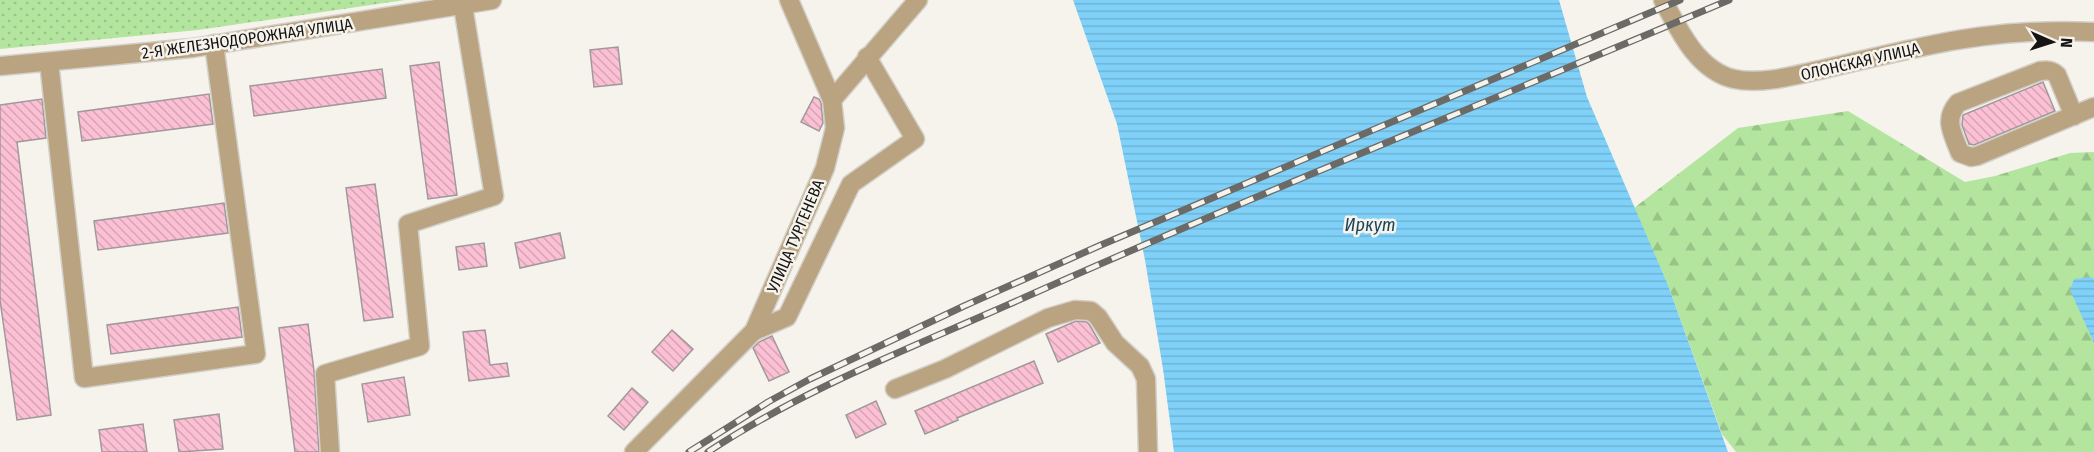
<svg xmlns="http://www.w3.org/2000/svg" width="2094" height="452" font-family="'Fira Sans Condensed',sans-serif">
  <defs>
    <pattern id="forest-firs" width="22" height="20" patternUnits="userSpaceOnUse" patternTransform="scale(1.5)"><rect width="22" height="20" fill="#b3e59f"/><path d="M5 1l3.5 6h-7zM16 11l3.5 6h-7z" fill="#99c488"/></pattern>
    <pattern id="park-dots" width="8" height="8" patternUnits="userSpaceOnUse" patternTransform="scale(1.5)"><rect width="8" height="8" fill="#b3e59f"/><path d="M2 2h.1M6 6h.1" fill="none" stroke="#99c488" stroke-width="1.8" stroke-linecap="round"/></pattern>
    <pattern id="water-rules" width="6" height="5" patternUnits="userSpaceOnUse" patternTransform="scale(1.5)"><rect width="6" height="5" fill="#80d1f9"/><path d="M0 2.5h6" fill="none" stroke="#6eb3d4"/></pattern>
    <pattern id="building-back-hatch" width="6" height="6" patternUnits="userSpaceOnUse" patternTransform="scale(1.5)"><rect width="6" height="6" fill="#fcc0d4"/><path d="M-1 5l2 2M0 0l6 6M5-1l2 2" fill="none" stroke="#d7a4b5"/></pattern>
  </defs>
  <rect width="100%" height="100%" fill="#f6f3ec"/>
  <polygon fill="url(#forest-firs)" points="1848,111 1965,182 1995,176 2070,153 2094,152 2094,452 1736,452 1722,434 1668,285 1634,208 1738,128"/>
  <polygon fill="url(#park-dots)" points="0,0 405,0 198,30 0,49"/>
  <g fill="url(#water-rules)">
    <polygon points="1073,0 1559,0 1587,97 1668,285 1728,452 1174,452 1163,369 1145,260 1117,124"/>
    <polygon points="2091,277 2094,279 2094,343 2070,290 2074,279"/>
  </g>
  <g fill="url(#building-back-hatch)" stroke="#a0989b" stroke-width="1.5">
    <polygon points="618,47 622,84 594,87 590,50"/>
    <polygon points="439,62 457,195 428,199 410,66"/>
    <polygon points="382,69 386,98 254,116 250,86"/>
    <polygon points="2043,82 2055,111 1974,145 1969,144 1962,125 1963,115"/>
    <polygon points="209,94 213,124 82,141 78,112"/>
    <polygon points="814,97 819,99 821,103 823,123 819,131 801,122"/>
    <polygon points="42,99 46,138 17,142 51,415 17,420 0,300 0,105"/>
    <polygon points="375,184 393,317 364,321 346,188"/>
    <polygon points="224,203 228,233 98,250 94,221"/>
    <polygon points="560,233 565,258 520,268 515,243"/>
    <polygon points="484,243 487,266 459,270 456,247"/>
    <polygon points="238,307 242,337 111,354 107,325"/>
    <polygon points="1076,321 1087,322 1089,324 1100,343 1058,362 1046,334"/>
    <polygon points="308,324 314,371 319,452 295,452 279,328"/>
    <polygon points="485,330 490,365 507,363 509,376 469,381 463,332"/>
    <polygon points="672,330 693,349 673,371 652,352"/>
    <polygon points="772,336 789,372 769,381 753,348 759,342"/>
    <polygon points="1034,361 1043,383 957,418 958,420 925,434 915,411"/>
    <polygon points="404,377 410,415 368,422 362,384"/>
    <polygon points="632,388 648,402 624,430 608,416"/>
    <polygon points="876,401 886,424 856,438 846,415"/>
    <polygon points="219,414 223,449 179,452 174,420"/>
    <polygon points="143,424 147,452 102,452 99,430"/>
  </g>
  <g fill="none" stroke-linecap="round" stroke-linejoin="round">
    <defs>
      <g id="minor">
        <path d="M1663,0C1679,30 1697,70 1734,79C1761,85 1797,75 1824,69C1858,61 1892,53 1926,46C1982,34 2038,29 2094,32"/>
        <polyline points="49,62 84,378 256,354 214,44"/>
        <polyline points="0,66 192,48 492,0"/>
        <polyline points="832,100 918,0"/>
        <path d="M2074,116L2057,75C2052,70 2047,70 2040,71L1958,103C1943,120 1953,134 1960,153L1971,157L1977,156L2089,109L2094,107"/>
        <polyline points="754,331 787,317 851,184 915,139 867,57"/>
        <polyline points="895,389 945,369 1048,318 1075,310 1091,311 1098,317 1115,343 1140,366 1146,379 1148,452"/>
        <polyline points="330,452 325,374 420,346 408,224 494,196 463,6"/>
        <polyline points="634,452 754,331 825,168 835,128 832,100 789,0"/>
      </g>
    </defs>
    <use href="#minor" stroke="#d2cfc9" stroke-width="21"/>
    <use href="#minor" stroke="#baa380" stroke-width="18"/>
    <defs>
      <g id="rail">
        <polyline points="689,452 768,402 810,379 964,306 1101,245 1680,0"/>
        <path d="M708,452C808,386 921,344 1030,295C1261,192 1496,99 1729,0"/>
      </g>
    </defs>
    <use href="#rail" stroke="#6c6a66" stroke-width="7"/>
    <use href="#rail" stroke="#f6f3ec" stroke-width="4.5" stroke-dasharray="14" stroke-linecap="butt"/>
  </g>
  <g text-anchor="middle" stroke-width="5" stroke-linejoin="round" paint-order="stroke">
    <g font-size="16" fill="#151412" stroke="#f6f3ec">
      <text transform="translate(247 38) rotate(-8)" y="6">2-Я ЖЕЛЕЗНОДОРОЖНАЯ УЛИЦА</text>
      <text transform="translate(1860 61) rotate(-13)" y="6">ОЛОНСКАЯ УЛИЦА</text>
      <text transform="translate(795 236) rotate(-67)" y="6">УЛИЦА ТУРГЕНЕВА</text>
    </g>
    <g font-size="18" font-style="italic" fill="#17455a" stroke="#f6f3ec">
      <text x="1370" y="231">Иркут</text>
    </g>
  </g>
  <g transform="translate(2052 42) rotate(93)" stroke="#f6f3ec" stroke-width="4.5" paint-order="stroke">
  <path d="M0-4.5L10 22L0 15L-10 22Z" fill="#151412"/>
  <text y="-9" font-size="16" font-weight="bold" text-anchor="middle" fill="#151412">N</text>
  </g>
</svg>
